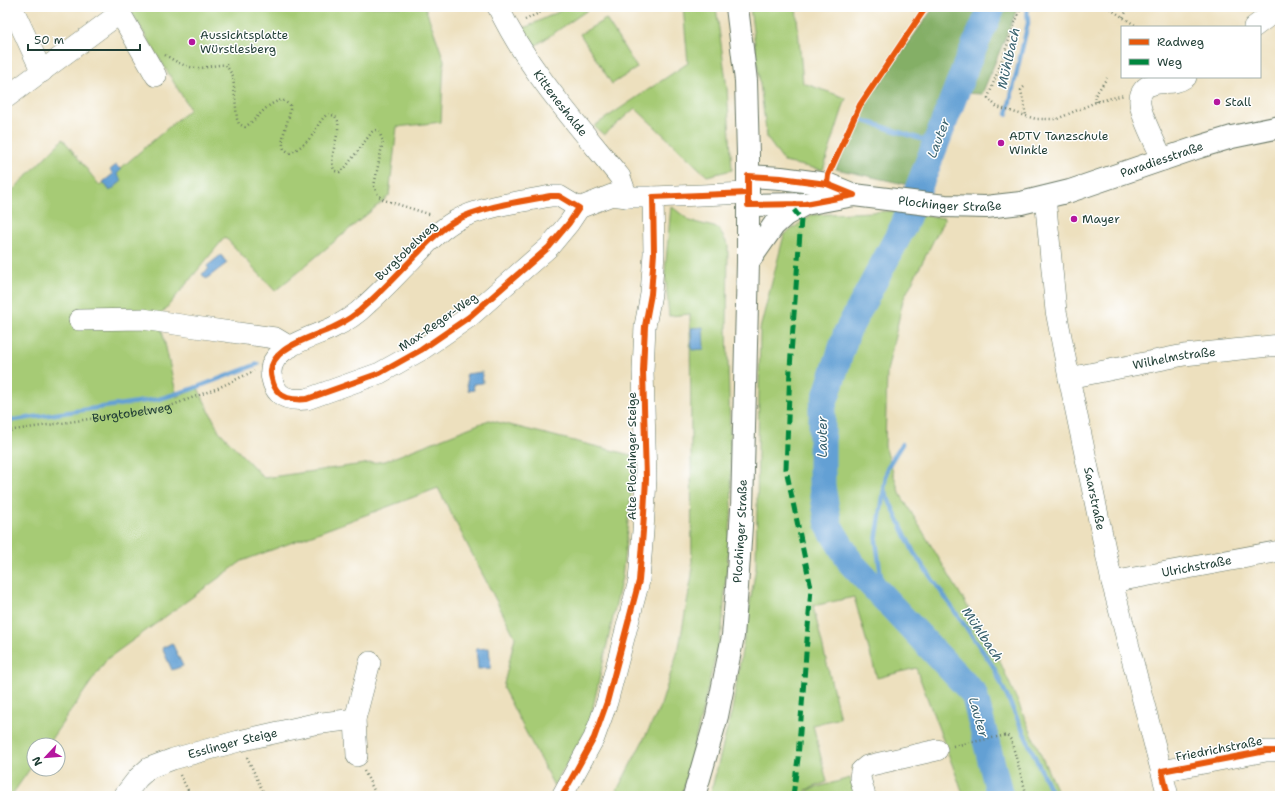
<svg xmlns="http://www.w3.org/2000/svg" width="1287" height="803" font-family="'Shantell Sans',sans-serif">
  <rect width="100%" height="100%" fill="#fff"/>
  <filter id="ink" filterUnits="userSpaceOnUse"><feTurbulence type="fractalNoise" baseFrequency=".025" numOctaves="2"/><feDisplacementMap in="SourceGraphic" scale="8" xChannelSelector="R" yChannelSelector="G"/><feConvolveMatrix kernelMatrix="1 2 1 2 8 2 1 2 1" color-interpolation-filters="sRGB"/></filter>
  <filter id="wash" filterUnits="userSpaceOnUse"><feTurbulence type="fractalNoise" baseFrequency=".012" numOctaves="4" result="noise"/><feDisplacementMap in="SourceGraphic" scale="16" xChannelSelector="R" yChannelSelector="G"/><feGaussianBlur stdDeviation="0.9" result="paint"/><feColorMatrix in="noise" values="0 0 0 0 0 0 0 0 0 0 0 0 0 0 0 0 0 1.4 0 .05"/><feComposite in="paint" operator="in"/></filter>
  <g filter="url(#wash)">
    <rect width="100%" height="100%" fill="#ede0be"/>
    <g fill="#a6cb75" stroke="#628454">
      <polygon points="128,7 425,7 444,60 441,122 397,127 389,196 275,291 225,237 159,317 177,397 198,388 219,431 264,478 385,461 489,420 635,456 622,577 589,725 554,786 503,688 515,637 438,488 242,561 107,659 47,745 34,745 34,763 11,796 7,796 7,196 63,139 100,186 190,109"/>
      <polygon points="564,7 592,7 532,48 520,30 558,12"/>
      <polygon points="683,7 716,7 727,88 732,170 707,176 635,108 604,135 594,126 688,63"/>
      <polygon points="750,7 796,7 803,83 846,98 823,170 784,162 767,138"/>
      <polygon points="606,19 637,68 612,84 580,34"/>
      <polygon points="671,206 690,221 718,228 728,245 727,326 732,505 722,629 682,796 614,796 660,708 679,647 692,575 690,314 669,316 665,272"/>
      <polygon points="891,211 945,218 903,300 887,372 885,446 899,492 998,657 1059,796 964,796 916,668 877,678 854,597 813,606 840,718 813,725 827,782 806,790 808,796 710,796 732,710 756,567 760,329 784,235 811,215"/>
      <polygon points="850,778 856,796 810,796 808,790"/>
    </g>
    <polygon fill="#84af66" stroke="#52764d" points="934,7 1018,7 982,94 964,93 927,189 836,169 862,109"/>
    <g fill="#63a0d4" stroke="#416e84">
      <polygon points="116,165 121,170 117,174 122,181 110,191 103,182 113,174 110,170"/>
      <polygon points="221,255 227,263 206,279 202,274 209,269 207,266"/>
      <polygon points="703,327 704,349 692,350 691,328"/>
      <polygon points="482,372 483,383 473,384 474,390 468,391 466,374"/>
      <polygon points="172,643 183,666 172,670 162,648"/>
      <polygon points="489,648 491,668 478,669 476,649"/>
    </g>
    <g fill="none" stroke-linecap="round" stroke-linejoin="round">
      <g stroke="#63a0d4" stroke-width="4.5">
        <polyline points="1007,114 1028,23 1027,7"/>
        <polyline points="862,120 936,144"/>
        <polyline points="7,421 159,399 192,389 258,364"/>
        <polyline points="902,444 887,468 884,490 914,553 993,666 1053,796"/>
        <polyline points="884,490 876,541 884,598"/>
      </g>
      <polyline stroke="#63a0d4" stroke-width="27" points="992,7 967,63 904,225 847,332 822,409 822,486 829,526 851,563 974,694 1000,796"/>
    </g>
  </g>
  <g filter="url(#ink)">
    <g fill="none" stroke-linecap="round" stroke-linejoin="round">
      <defs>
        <g id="minor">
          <polyline points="12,7 42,72"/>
          <path id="s2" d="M498,7C528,70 576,123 620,177L627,197"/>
          <polyline points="120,13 156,76"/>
          <polyline points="1254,27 1270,15 1280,13"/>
          <polyline points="7,97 120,13 118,7"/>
          <path d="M1163,160C1157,147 1138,111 1140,99C1140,93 1145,86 1151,85C1164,80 1173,86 1186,77"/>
          <path d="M551,196H559L579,208L569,223L549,247L469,317L421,350L380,373L307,399C297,400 286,400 279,393C275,389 273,384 272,379C263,349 311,338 332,328C345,322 357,314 367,304C385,288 401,270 418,253C429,241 441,229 455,221C479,207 523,201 551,196Z"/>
          <path id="s3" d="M1045,197L1056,311L1069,378L1112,582L1168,796"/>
          <polyline points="579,208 612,195 627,197 653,197 748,193"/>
          <polyline points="79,320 143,319 188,326 275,338 290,347"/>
          <path id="s4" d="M1069,378L1184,355L1280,345"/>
          <path id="s5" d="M1112,582L1280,551"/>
          <polyline points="357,756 355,719 370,662"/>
          <polyline points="1162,771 1266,751 1280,751"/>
          <path id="s6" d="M124,796L138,778L149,768L173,759L239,741L314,724L355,719"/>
          <polyline points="562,796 594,738 607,702 639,581 643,531 646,479 643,371 645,326 651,294 654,253 653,197"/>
          <polyline points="865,796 860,778 861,771 867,766 937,750"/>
        </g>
        <g id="major">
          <path id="s7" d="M748,176L781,178L827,184L854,195L945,206L986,207L1021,203L1070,191L1199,147L1232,137L1280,127"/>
          <polyline points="748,205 805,204 854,195"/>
          <polyline points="748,262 774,225 785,215 805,204"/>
          <path id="s8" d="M694,796L717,716L733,636L737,587L742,510L748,262V155L746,81L737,7"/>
        </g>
      </defs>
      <use href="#minor" stroke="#677664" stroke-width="22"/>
      <use href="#major" stroke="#677664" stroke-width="24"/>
      <g stroke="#677664" stroke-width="2.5" stroke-dasharray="1 3" stroke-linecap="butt">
        <polyline points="1021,7 988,98 997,107 1036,119 1057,119 1096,102 1124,95"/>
        <polyline points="1032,7 1040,9"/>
        <polyline points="1107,7 1138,27"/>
        <polyline points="1123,17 1129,7"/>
        <polyline points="525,20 551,7"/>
        <path d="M165,55C175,61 186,68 198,68C208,68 216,64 226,65L233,76L237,119L239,124L245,127C259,118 266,103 282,100L290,105C291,120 279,135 284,149L290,153C298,149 305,144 311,137C317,129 319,120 328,114L335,116C336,118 338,120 338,122C340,136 327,159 335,171L340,172L345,168L372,132L376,130L379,132L383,141L374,186L378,195L384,200L432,215"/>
        <polyline points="1024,87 1021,90 1026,116"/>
        <polyline points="1096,102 1094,97 1107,78"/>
        <path id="s1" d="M7,431L165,408L218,388L254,371"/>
        <polyline points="953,746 1007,735 1011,740 1027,796"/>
        <polyline points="247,757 265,796"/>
        <polyline points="364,771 377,796"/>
        <polyline points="180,775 191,796"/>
      </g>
      <use href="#minor" stroke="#fff" stroke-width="21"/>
      <use href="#major" stroke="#fff" stroke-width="22"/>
      <polyline stroke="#00873e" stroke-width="5" stroke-dasharray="10 5" stroke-linecap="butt" points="793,796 798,758 811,588 786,469 790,368 801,219 794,210"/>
      <defs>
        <g id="cycleway">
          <polygon points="748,176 781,178 827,184 854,195 805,204 748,205"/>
          <polyline points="827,184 828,175 860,105 926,7"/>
          <path d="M551,196H559L579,208L569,223L549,247L469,317L421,350L380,373L307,399C297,400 286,400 279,393C275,389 273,384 272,379C263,349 311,338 332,328C345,322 357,314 367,304C385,288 401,270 418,253C429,241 441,229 455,221C479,207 523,201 551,196Z"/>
          <polyline points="562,796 594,738 607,702 639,581 643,531 646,479 643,371 645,326 651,294 654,253 653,197 748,193"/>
          <polyline points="1168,796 1162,771 1266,751 1280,751"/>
        </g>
      </defs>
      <use href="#cycleway" stroke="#fff" stroke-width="8"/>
      <use href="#cycleway" stroke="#e8590c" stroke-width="6"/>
    </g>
  </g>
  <g fill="#b5179e" stroke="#fff" stroke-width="1.5">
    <circle cx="192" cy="42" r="4"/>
    <circle cx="1217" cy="102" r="4"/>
    <circle cx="1001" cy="143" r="4"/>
    <circle cx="1074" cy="219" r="4"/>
  </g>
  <g text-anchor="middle" stroke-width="3" stroke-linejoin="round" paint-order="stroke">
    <g font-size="12" fill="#1f3d34" stroke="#fff" text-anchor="start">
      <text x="200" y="39">Aussichtsplatte<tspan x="200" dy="14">Würstlesberg</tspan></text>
      <text x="1225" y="106">Stall</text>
      <text x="1009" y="140">ADTV Tanzschule<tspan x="1009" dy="14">Winkle</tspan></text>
      <text x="1082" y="223">Mayer</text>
    </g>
    <g font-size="12" fill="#1f3d34" stroke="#fff">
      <text dy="4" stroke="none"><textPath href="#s2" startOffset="115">Kitteneshalde</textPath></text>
      <text dy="4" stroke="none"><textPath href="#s7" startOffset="424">Paradiesstraße</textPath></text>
      <text dy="4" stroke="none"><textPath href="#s7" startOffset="205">Plochinger Straße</textPath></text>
      <text transform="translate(406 251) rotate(-44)" y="4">Burgtobelweg</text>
      <text transform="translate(438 322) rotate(-35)" y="4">Max-Reger-Weg</text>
      <text dy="4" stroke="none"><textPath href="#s4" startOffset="107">Wilhelmstraße</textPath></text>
      <text dy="4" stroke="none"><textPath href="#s1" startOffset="126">Burgtobelweg</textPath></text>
      <text transform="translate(632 456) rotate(-90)" y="4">Alte Plochinger Steige</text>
      <text dy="4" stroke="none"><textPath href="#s3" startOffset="306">Saarstraße</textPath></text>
      <text dy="4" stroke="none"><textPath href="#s8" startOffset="270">Plochinger Straße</textPath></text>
      <text dy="4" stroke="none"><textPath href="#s5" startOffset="86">Ulrichstraße</textPath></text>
      <text dy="4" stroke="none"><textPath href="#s6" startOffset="125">Esslinger Steige</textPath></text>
      <text transform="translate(1219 749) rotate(-11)" y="4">Friedrichstraße</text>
    </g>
    <g font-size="13" font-style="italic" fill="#37606c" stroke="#fff">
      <text transform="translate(1008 58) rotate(-77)" y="5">Mühlbach</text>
      <text transform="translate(938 138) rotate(-69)" y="5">Lauter</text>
      <text transform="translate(822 437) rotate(-90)" y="5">Lauter</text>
      <text transform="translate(983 634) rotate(56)" y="5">Mühlbach</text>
      <text transform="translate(979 717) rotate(74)" y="5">Lauter</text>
    </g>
  </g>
  <rect width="1287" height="803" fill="none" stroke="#fff" stroke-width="24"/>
  <rect x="1121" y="26" width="140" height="52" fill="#ffffff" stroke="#a5b1ae"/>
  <rect x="1129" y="39" width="20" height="6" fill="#e8590c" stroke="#a5b1ae"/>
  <text x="1157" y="46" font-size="12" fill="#1f3d34">Radweg</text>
  <rect x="1129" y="59" width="20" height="6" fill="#00873e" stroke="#a5b1ae"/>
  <text x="1157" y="66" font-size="12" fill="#1f3d34">Weg</text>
  <g transform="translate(46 757) rotate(244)"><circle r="19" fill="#ffffff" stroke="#a5b1ae"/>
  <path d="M0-3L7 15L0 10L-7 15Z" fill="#b5179e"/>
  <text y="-6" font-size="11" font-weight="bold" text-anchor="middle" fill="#1f3d34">N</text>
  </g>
  <path d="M28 44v6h112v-6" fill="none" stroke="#1f3d34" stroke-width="2"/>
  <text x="34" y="44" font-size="12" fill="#1f3d34" stroke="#ffffff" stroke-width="3" paint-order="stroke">50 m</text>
</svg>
